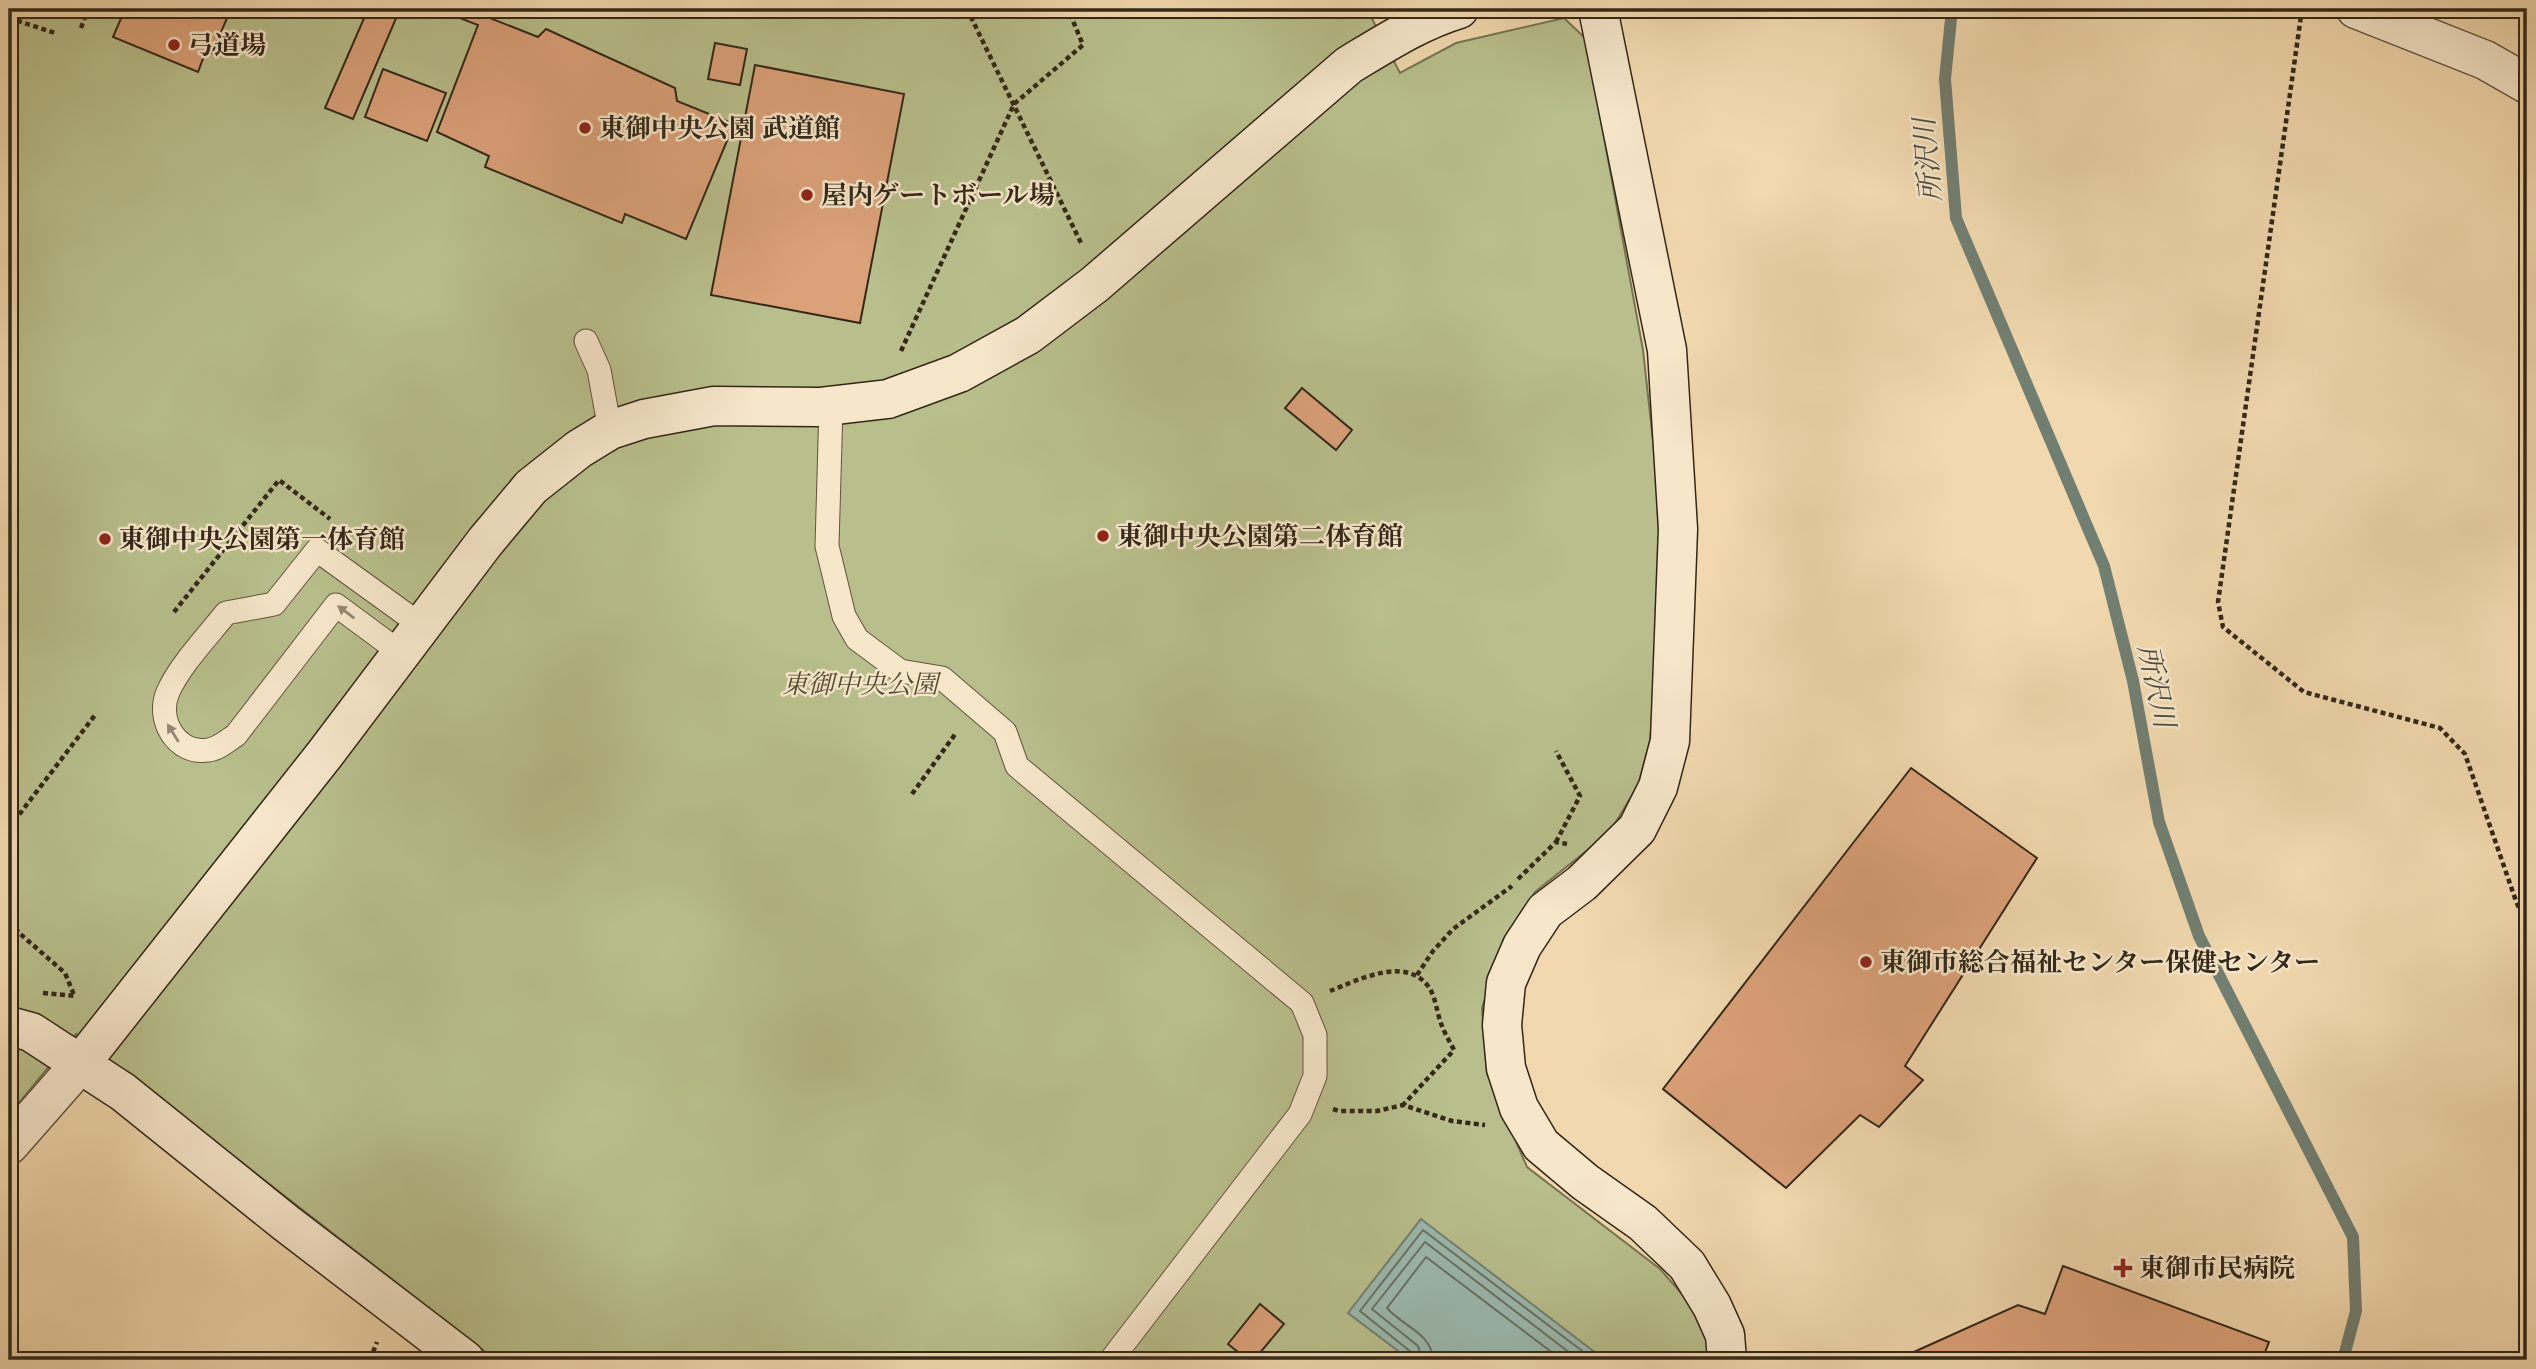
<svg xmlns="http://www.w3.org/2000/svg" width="2536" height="1369" font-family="Cardo,'Noto Serif JP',serif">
  <rect width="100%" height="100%" fill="#f1d8ae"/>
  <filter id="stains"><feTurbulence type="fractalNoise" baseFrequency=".00286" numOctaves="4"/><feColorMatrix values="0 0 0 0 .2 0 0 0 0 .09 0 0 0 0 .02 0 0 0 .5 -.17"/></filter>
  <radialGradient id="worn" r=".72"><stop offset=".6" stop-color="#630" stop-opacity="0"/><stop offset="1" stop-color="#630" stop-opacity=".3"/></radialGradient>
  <polygon fill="#b8bf8c" stroke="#767452" stroke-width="2" points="9,9 1367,9 1400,73 1456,43 1564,18 1586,39 1643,350 1664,541 1650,741 1638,785 1610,832 1535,892 1504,938 1482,1008 1487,1074 1527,1167 1660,1269 1697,1311 1710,1352 1710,1360 496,1360 76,1034 9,1115"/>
  <polygon fill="#9bb9ae" stroke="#717f72" stroke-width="2" points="1421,1219 1605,1360 1410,1360 1348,1313"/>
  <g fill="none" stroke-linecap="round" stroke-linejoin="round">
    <g stroke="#677063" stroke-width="2">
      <polyline points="1413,1360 1411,1352 1360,1311 1423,1230 1594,1360"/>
      <polyline points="1422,1360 1418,1346 1372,1309 1425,1242 1579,1360"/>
      <path d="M1433,1360C1432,1333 1402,1326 1387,1308L1426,1257L1562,1360"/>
    </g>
    <polyline stroke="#717f72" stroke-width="12" points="1952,9 1945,79 1956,218 2104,566 2133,681 2159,822 2199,936 2353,1237 2356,1311 2343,1360"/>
  </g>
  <g fill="#dba179" stroke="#332818" stroke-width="2">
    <polygon points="125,9 231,9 212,53 204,56 198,72 113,37"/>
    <polygon points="368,9 400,9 353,119 325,108"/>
    <polygon points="445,9 478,9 477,13 538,37 546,29 675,88 677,101 734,124 686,239 625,214 622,223 485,167 489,156 437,132 478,25 444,12"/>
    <polygon points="715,43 747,49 740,85 708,79"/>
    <polygon points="755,65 904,94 860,323 711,295"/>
    <polygon points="383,69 446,93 427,141 365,117"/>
    <polygon points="1302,388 1352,430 1336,450 1285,408"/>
    <polygon points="1911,768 2037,858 1905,1066 1923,1080 1879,1127 1860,1115 1786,1188 1663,1089"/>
    <polygon points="2063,1266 2269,1342 2262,1360 1896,1360 2018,1305 2045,1314"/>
    <polygon points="1260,1304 1284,1324 1254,1360 1248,1360 1228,1344"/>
  </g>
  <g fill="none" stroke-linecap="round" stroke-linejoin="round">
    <defs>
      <g id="lane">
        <polyline points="586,341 599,370 610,430"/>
        <polyline points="831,406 827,546 844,616 857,639 900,671 942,678 1005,732 1017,766 1302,1003 1315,1035 1315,1076 1300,1114 1111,1360"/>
        <path d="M401,653L336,605L236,735C227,741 218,749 208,750C176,755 156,719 168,692C180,665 208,636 226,613L274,604L317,550L422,626"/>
      </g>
      <g id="street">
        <polyline points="2356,9 2485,60 2527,84"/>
        <polyline points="9,1145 81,1063"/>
      </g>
      <g id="secondary">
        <polyline points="1598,9 1667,350 1678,529 1670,741 1658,787 1637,829 1582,883 1545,911 1522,946 1506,983 1502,1025 1506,1068 1519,1108 1541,1145 1585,1182 1643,1223 1687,1265 1712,1306 1725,1335 1727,1360"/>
        <polyline points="9,1026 31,1032 123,1092 286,1223 465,1360"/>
        <path d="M81,1063L325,754L485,542L531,487L579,449L610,430L644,419L714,406L819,407L888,399L959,373L1028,335L1094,285L1349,65C1384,44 1419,21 1459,9"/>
      </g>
    </defs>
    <use href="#lane" stroke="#62543e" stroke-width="25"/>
    <use href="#street" stroke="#62543e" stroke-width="41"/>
    <use href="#secondary" stroke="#332818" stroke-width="41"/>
    <g stroke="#332818" stroke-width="4.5" stroke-dasharray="5 3.5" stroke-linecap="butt">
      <polyline points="967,9 1082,245"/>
      <polyline points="2302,9 2218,602 2223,627 2304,692 2440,728 2465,754 2516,901 2527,926"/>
      <polyline points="9,18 55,33"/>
      <polyline points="81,28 88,9"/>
      <polyline points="901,351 1014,104 1083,45 1068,9"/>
      <polyline points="174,612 279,480 330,519"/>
      <polyline points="912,794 956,733"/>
      <polyline points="9,828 95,715"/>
      <polyline points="1556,842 1580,796 1556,751"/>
      <polyline points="1518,879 1556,842 1567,844"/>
      <polyline points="9,912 18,932 65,973 74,995"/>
      <polyline points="1417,975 1433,951 1453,929 1512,886"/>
      <path d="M1330,991C1358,980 1408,954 1430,989C1436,999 1437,1014 1442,1026C1445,1034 1450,1042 1454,1050L1403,1105"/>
      <polyline points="43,993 76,996"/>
      <polyline points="1333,1109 1339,1111 1377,1111 1403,1105 1452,1121 1485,1125"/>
      <polyline points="370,1360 377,1342"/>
    </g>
    <use href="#lane" stroke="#f6e6ca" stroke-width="23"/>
    <use href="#street" stroke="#f6e6ca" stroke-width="38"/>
    <use href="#secondary" stroke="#f6e6ca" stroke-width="38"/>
  </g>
  <defs><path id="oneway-solid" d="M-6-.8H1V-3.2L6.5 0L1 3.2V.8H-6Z" transform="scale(1.75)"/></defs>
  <g fill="#948771">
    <use href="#oneway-solid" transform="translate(346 612) rotate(-143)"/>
    <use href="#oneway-solid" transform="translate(173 733) rotate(-122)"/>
  </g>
  <g fill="#8f2418" stroke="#f6e6ca" stroke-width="2.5">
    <circle cx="174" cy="45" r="7"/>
    <circle cx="585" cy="128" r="7"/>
    <circle cx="807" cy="195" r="7"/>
    <circle cx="1103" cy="536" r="7"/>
    <circle cx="105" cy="539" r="7"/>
    <circle cx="1866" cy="962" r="7"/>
    <path d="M2119.5 1257.5h7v7h7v7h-7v7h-7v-7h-7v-7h7z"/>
  </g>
  <g text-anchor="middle" stroke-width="5" stroke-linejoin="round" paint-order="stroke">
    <g font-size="26" font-weight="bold" fill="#332818" stroke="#f6e6ca" text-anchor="start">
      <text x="188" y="54">弓道場</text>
      <text x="599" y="137">東御中央公園 武道館</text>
      <text x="821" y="204">屋内ゲートボール場</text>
      <text x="1117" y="545">東御中央公園第二体育館</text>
      <text x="119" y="548">東御中央公園第一体育館</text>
      <text x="1880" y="971">東御市総合福祉センター保健センター</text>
      <text x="2139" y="1277">東御市民病院</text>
    </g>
    <g font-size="26" font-style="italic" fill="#544e35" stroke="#f6e6ca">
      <text x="860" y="693">東御中央公園</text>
    </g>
    <g font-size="28" font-style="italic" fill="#4d4c3e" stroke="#f6e6ca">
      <text transform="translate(1927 160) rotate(-95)" y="10">所沢川</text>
      <text transform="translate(2157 686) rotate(78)" y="10">所沢川</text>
    </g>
  </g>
  <rect width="2536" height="1369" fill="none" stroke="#f1d8ae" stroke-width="35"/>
  <rect x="10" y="10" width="2515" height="1348" fill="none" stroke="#332818" stroke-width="3.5"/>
  <rect x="18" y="18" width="2501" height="1334" fill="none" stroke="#332818" stroke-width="2"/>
  <rect width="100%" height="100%" filter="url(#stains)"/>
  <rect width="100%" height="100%" fill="url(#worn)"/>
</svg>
